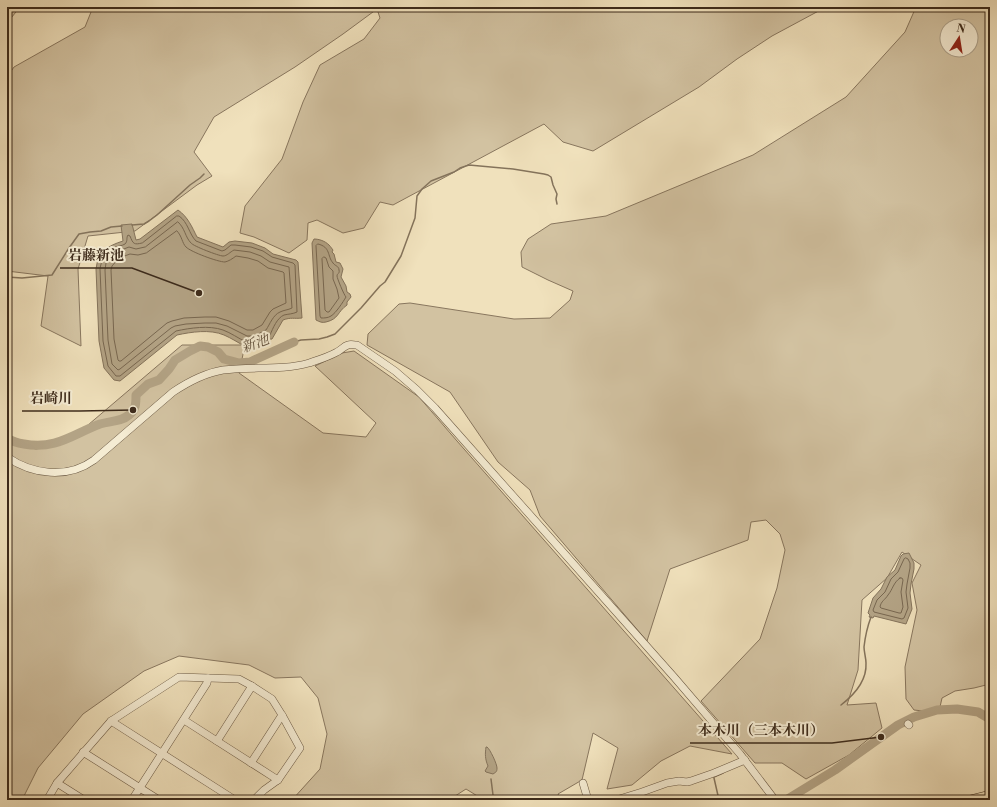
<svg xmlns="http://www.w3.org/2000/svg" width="997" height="807" font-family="'Libre Bodoni','Noto Serif JP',serif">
  <rect width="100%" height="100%" fill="#f0e1bc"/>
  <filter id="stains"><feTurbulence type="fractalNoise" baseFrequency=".005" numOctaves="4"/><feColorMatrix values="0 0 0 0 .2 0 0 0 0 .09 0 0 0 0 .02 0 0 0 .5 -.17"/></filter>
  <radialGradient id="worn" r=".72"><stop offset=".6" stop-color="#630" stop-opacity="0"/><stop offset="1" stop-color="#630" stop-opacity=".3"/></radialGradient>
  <g fill="#d2c2a1" stroke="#88765e" fill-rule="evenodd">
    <polygon points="7,7 20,7 7,23"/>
    <polygon points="93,7 826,7 772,36 737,59 699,87 593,151 563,142 544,124 393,205 380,202 364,228 343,233 317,220 308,223 307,240 289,253 254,237 240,233 245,206 282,159 303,102 320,65 364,39 380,18 377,9 343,34 295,67 214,117 194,152 212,176 197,185 135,231 88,236 78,269 81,346 41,326 48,276 7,271 7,77 14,67 85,27"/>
    <path d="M916,7H990V684L974,688L955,691L942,698L940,707L923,711L914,710L906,699L905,667L917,610L912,583L921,565L902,552L887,578L862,600L858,670L847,705L876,703L882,728L849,755L806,779L782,763H755L701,701L760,639L777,588L785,550L780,534L766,520L751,522L748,540L670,569L647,641L540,516L530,490L498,462L450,392L367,345L368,334L399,304L410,303L514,319L550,318L570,300L573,291L548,280L522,267L521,252L528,239L551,224L606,216L753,155L846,97L905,32ZM947,26H971V50H947Z"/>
    <polygon points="182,345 245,345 239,373 323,433 366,437 376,423 315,366 342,353 354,351 419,397 457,441 732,754 690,746 661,761 632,785 607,789 618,748 593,733 582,780 558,794 561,800 479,800 479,797 466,789 452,798 452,800 285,800 292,800 320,769 327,734 318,698 301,677 275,678 249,665 179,656 144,671 83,714 38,768 22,800 7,800 7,433 24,446 36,449 68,442"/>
  </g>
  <g fill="#b3a385" stroke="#84735b">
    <path d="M178,210C188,217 192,227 197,237L223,247L229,242L235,241L252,243L265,248L273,254L296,260L298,262L302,318C294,319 291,317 283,320L272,339L264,340L259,346L251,345L246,347C239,343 231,338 224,335C210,329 191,332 177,335L120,381L114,380L104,368L99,341L96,269C98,252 107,246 123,241L121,225L132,224L136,240L140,239Z"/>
    <path d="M314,239C319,239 325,241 329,245C331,247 332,249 333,250L332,252L334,254L336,262L340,263L343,269L341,277L346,286L347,292L350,294L351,297L347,302V305C337,312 339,319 326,322C322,323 320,322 316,320L312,243Z"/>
    <polygon points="909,553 914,563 914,569 911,584 910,593 912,609 906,624 874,616 873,618 869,617 870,615 868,613 873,598 881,589 887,577 895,570 901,556 903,554"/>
    <path d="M486,747H487C490,749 497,764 497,768C497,772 496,772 493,774L486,772L485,771L488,766C485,759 485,754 486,747Z"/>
  </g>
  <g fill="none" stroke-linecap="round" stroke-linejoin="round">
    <g stroke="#786750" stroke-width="1">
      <path d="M177,216H179C188,222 189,234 196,241L222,251L225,250L231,245H235L251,247L263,251L272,257L293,263L295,265L297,312C293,314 288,314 284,315C277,318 273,328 270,335L262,337L258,341H251L246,342C238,338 231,333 223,330C209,325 190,328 176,331L120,376H116L108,366L103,341L100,269C101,261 105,253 113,248C117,246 122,246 125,244C128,241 126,238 128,235L130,236C133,244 134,245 142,243Z"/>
      <path d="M178,222C185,228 185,237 191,243C193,246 219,256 223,256C227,256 230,252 234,250L250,252L261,256L270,262L289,267L292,308C288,310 284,310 280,312C273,315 270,324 266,330L260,333L256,336H247L227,326L216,323H205L186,324L175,326L171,328L120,369L118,370L112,364L108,340L105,270L106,263L110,257L116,252L129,247L136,249L145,247Z"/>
      <path d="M177,231C182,236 182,243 186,247C191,252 218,262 225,262C229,261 232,259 236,256L248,258L258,261L268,268L283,272L284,273L286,303L273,309L270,312L262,325L253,330H247L229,321L216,317H205L184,318L172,321L167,323L121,361H119L118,360L114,339L111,270L112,266L119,258L130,254L138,255L146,253Z"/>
      <path d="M318,244C331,247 327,256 333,263C335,266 339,266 339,270C340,274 337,273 337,276C337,278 344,295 346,297C343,302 336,313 331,316C328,318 324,318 321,318L320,316L316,246Z"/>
      <polygon points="324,257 326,258 329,267 333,271 333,279 337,289 339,298 329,312 327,312 325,310 322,259"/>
      <polygon points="906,558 908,559 910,563 910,568 907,584 906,592 908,608 904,618 902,619 874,612 873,610 877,600 885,592 891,579 898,572 904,559"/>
      <path d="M900,578H902L903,580L901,592L903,607L901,613H899L881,608L880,607C881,601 885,600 888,595C893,589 893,583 900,578Z"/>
    </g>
    <g stroke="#84735b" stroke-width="1.5">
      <polyline points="132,225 144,224 149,221 157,215 190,185 200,178 204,174"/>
      <polyline points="7,277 22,278 52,275 69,248 79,234 90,232 101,231 111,227 122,226"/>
      <polyline points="294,342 301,340 319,339 327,337 335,334 361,308 380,286 385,282 401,256 415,218 417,196 422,189 431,181 454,172 460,168 469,165 513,169 544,174 548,175 551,177 553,185 557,194 556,199 557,204"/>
      <path d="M841,705C854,695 867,681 866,663C866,658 864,652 864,647C865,638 868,625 871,617"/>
      <polyline points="491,779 493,795 493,800"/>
      <polyline points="719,800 714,778 714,777 723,773"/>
    </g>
    <g stroke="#b3a385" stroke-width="9">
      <path d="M7,438C13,442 17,443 24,444C56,450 73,434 100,424C110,421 121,422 129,415C136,410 136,403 136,395L148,384L159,380L169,369L175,360L190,351L200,346L208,347L218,352L224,359L239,363L250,362L294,342"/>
      <polyline points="786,800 835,770 898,725 914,717 937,710 957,709 978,712 990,719"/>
    </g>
    <defs>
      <g id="minor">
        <path d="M7,457C33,475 68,479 94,460L173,392C188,382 205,373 223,370C251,366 281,371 309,363C318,360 328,357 337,352C341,350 344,346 348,345C351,344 353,345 357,345L395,371L417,390L435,408L674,677L740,754L775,800"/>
        <polyline points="184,720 278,780"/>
        <polyline points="111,721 235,800"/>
        <polyline points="908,724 909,725"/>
        <polyline points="217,741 252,686"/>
        <polyline points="83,752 159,800"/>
        <polyline points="251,763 282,715"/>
        <polyline points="57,783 84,800"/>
        <polyline points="583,783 588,800"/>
        <polyline points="47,800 57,783 111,721 179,677 239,679 252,686 272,699 282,715 300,748 278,780 264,790 254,800"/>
        <polyline points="132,800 207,683 208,678"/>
        <polyline points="616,800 642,792 667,783 679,781 687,782 691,781 714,773 745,760"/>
      </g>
      <polyline id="major" points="970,800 990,795"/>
    </defs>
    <use href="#minor" stroke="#6a5843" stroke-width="8"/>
    <use href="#major" stroke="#3d2b1b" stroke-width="10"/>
    <use href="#minor" stroke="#f5ecd3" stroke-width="7"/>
    <use href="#major" stroke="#f0e1bc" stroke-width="9"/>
  </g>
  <g text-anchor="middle" stroke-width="4" stroke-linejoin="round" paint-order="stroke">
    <g font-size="14" font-style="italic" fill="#604f3b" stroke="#f5ecd3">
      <text transform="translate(255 343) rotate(-20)" y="5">新池</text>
    </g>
  </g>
  <path fill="none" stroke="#3d2b1b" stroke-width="1.5" d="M199 293L132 268H60M133 410L80 411H22M881 737L832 743H690"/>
  <g fill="#3d2b1b" stroke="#f5ecd3" stroke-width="1.5">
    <circle cx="199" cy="293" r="4"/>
    <circle cx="133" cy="410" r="4"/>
    <circle cx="881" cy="737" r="4"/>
  </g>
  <g font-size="14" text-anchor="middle" font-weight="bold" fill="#3d2b1b" stroke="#f5ecd3" stroke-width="4" stroke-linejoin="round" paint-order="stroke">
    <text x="96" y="260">岩藤新池</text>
    <text x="51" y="403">岩崎川</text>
    <text x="761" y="735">本木川（三本木川）</text>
  </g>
  <rect width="997" height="807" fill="none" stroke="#f0e1bc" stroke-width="24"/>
  <rect x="8" y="8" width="981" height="791" fill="none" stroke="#3d2b1b" stroke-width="2"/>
  <rect x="12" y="12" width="973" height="783" fill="none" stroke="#3d2b1b"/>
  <g transform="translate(959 38) rotate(12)"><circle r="19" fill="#f5ecd3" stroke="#ab9f89"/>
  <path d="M0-3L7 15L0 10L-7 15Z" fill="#8f2418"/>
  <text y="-6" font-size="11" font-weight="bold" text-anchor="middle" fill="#3d2b1b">N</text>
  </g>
  <rect width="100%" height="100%" filter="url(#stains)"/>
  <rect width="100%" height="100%" fill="url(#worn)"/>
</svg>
